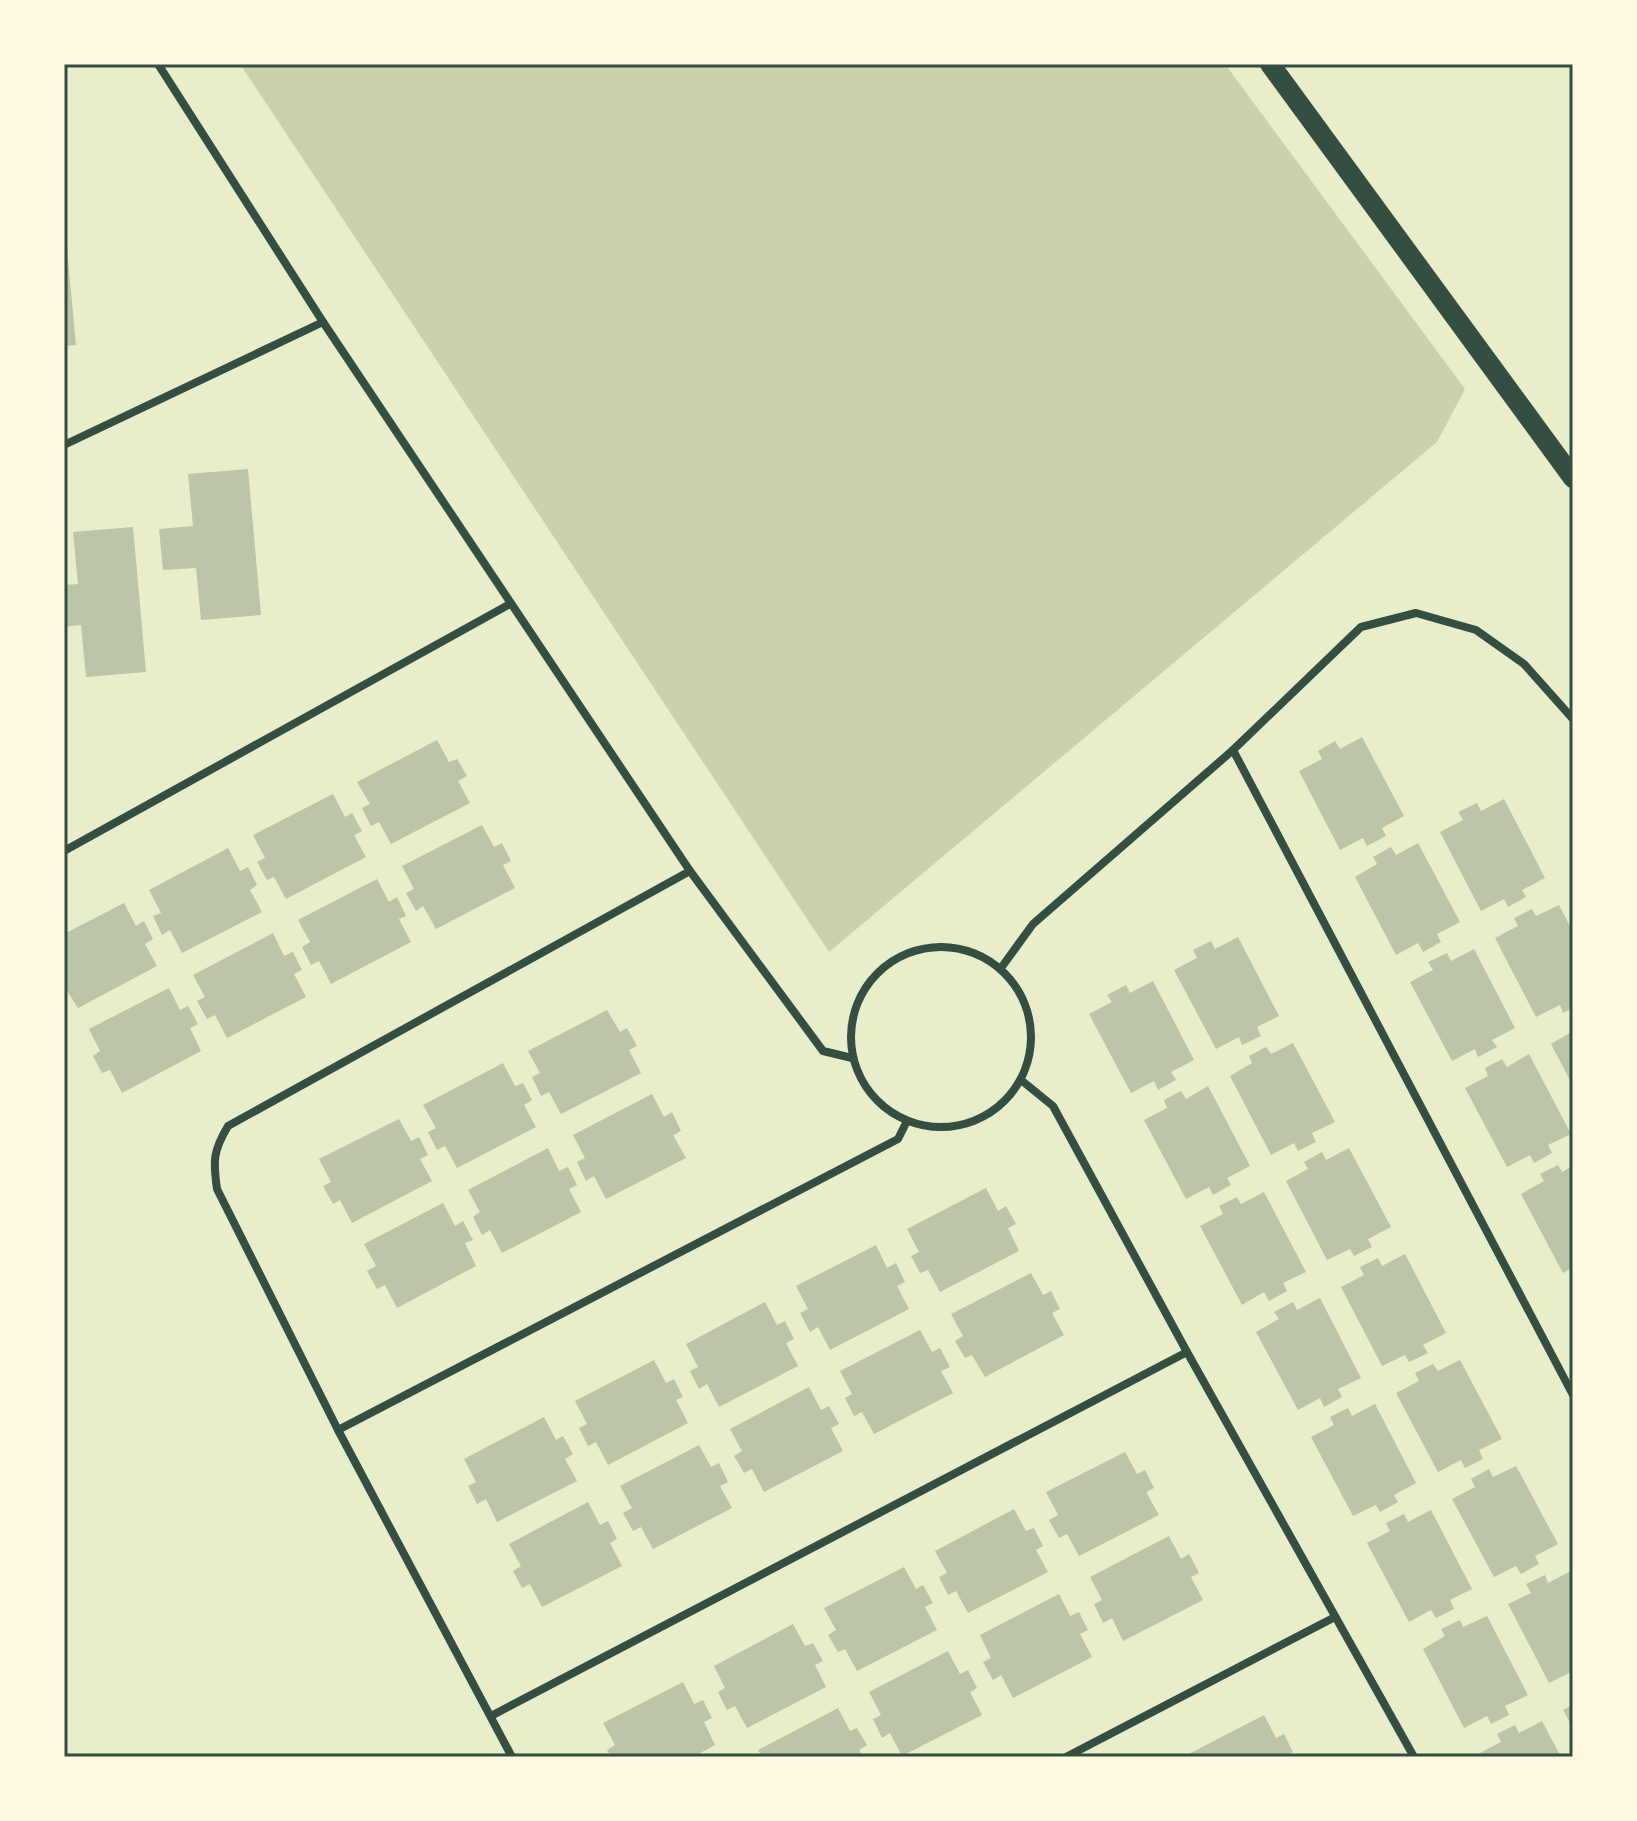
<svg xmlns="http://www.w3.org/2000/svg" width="1637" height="1821" font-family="'Asap Condensed',sans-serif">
  <rect width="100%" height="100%" fill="#e9edc9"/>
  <polygon fill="#cad2ad" points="240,64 1225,64 1465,389 1437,442 829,952"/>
  <g fill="#bcc5a7">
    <polygon points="66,238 76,345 64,346 64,239"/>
    <polygon points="248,469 261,615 201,620 196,568 163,570 159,529 193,526 188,474"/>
    <polygon points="133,527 146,672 86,677 81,625 64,627 64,585 78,584 73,532"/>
    <polygon points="1362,737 1404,816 1382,828 1386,836 1367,846 1363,838 1340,850 1299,771 1322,759 1318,751 1335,741 1340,749"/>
    <polygon points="437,740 449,762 457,759 467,776 458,781 470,803 391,844 379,822 371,826 362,808 370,804 357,782"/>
    <polygon points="333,794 345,817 352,813 362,831 354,835 366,857 286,899 274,877 267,880 257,862 265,858 253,835"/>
    <polygon points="1504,799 1545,878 1522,890 1526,897 1508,907 1504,899 1481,911 1440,832 1463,820 1458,812 1477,803 1481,811"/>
    <polygon points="482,825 494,847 502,843 511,861 503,865 515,888 436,929 423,906 416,911 406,893 414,889 402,866"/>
    <polygon points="1418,843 1460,922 1437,934 1441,942 1423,952 1418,943 1396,955 1355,877 1377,864 1373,857 1391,847 1396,855"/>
    <polygon points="228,848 240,871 248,867 257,885 250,890 262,912 182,953 170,930 162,935 153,916 161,913 149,890"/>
    <polygon points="377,879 389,902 397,897 406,916 399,919 411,942 331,984 319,961 311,965 302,947 310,942 298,920"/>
    <polygon points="124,903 136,926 144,921 153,939 145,944 157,966 78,1008 64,986 64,934"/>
    <polygon points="1559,905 1573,932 1573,1008 1563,1013 1560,1005 1536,1017 1495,938 1518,926 1514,918 1532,909 1536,916"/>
    <polygon points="273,933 284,956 293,952 302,970 294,974 306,997 227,1038 215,1015 207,1019 197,1001 205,997 193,975"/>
    <polygon points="1238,937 1279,1016 1257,1027 1261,1036 1242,1045 1239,1037 1216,1049 1174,970 1197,958 1193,950 1211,941 1215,949"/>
    <polygon points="1474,949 1515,1028 1492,1040 1497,1047 1478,1057 1475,1049 1452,1061 1410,982 1433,970 1428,962 1447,953 1451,961"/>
    <polygon points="1153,981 1194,1060 1171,1072 1176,1080 1158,1090 1154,1081 1131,1093 1089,1014 1112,1002 1107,995 1126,985 1130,993"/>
    <polygon points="169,988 180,1010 188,1006 198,1024 190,1028 201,1051 122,1093 110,1070 102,1073 93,1056 100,1051 89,1029"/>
    <polygon points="607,1010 620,1032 627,1028 637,1046 629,1050 641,1073 561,1114 549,1092 541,1096 532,1077 540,1073 528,1051"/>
    <polygon points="1573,1031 1573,1086 1551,1044"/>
    <polygon points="1293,1043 1335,1122 1312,1133 1316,1142 1298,1151 1294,1143 1271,1155 1230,1076 1252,1063 1249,1056 1266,1047 1271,1054"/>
    <polygon points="1529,1054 1571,1134 1548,1145 1552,1153 1534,1163 1530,1155 1507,1167 1465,1088 1488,1076 1485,1068 1502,1059 1507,1067"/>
    <polygon points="503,1063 515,1086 523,1083 532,1100 524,1105 536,1127 457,1168 445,1146 437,1150 428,1132 436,1128 423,1105"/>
    <polygon points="1208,1086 1250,1166 1227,1178 1231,1185 1213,1195 1209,1187 1186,1199 1144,1120 1167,1108 1164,1100 1181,1091 1186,1099"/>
    <polygon points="652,1094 664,1117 672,1112 681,1131 673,1135 686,1158 606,1199 594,1176 586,1181 577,1162 585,1158 573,1135"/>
    <polygon points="399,1119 411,1141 419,1137 428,1155 420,1159 432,1181 352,1223 340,1200 333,1204 323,1186 331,1182 319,1159"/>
    <polygon points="548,1148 559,1171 568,1167 577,1185 569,1189 581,1212 502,1253 490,1230 482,1235 473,1217 480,1212 468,1190"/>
    <polygon points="1349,1148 1391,1227 1368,1239 1372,1247 1354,1256 1350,1249 1327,1260 1286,1181 1308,1169 1304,1162 1322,1152 1326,1160"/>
    <polygon points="1558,1165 1562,1172 1573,1166 1573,1267 1563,1273 1521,1194 1544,1181 1540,1174"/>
    <polygon points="986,1188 998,1211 1006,1206 1016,1224 1008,1228 1019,1251 940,1292 928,1270 920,1273 911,1256 919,1252 907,1229"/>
    <polygon points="1264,1192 1306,1272 1283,1283 1287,1291 1269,1301 1264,1292 1242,1305 1200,1226 1223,1214 1219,1206 1237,1197 1241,1204"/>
    <polygon points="443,1203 455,1226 463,1221 473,1240 465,1243 476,1266 397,1308 385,1285 377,1289 367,1271 376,1266 364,1244"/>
    <polygon points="876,1245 887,1268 896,1263 905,1282 897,1286 909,1309 830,1350 818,1327 810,1332 800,1313 808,1309 796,1286"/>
    <polygon points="1405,1254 1446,1333 1423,1345 1428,1353 1409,1362 1405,1355 1382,1366 1341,1287 1364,1275 1360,1267 1378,1258 1382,1266"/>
    <polygon points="1031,1273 1043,1295 1051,1291 1060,1309 1052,1313 1064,1335 985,1377 972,1355 965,1358 955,1341 963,1336 951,1314"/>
    <polygon points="1320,1298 1361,1378 1338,1389 1342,1397 1324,1407 1320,1398 1298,1410 1256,1332 1279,1319 1274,1312 1293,1302 1297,1310"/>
    <polygon points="765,1302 777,1325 785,1321 794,1339 786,1343 798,1366 719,1407 707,1384 699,1389 690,1371 698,1367 686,1344"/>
    <polygon points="920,1330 932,1352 940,1348 950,1367 941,1371 953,1393 874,1434 862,1412 854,1416 845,1398 852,1394 840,1371"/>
    <polygon points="654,1360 666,1383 674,1379 683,1397 676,1400 688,1423 608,1465 596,1442 588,1446 579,1428 587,1424 575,1401"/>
    <polygon points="1460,1360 1502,1439 1479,1450 1483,1459 1465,1468 1461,1460 1438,1472 1396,1393 1419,1381 1415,1373 1433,1364 1438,1371"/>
    <polygon points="809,1387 821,1410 829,1406 839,1424 831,1428 843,1451 764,1492 752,1469 744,1473 734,1456 742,1451 730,1429"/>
    <polygon points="1375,1404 1416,1483 1394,1495 1398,1502 1380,1512 1376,1505 1353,1516 1311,1437 1334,1425 1330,1417 1348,1408 1352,1416"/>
    <polygon points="544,1417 556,1440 563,1436 573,1454 565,1459 577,1481 497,1522 486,1499 477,1504 468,1486 476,1482 464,1459"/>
    <polygon points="699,1445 711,1467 719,1463 728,1482 720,1486 732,1508 653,1549 641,1527 633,1531 623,1513 632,1508 620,1486"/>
    <polygon points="1125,1452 1137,1474 1145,1470 1154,1488 1146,1492 1159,1515 1079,1556 1067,1534 1059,1538 1049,1520 1058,1515 1046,1492"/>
    <polygon points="1516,1466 1558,1544 1535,1556 1539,1564 1521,1574 1516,1566 1494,1577 1452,1499 1475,1487 1471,1479 1489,1469 1493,1477"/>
    <polygon points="588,1502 600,1525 608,1521 617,1539 610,1543 622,1566 542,1607 530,1584 522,1588 513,1571 521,1566 509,1544"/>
    <polygon points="1014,1509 1026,1531 1034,1528 1043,1546 1036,1550 1048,1572 968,1613 956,1591 948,1595 939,1577 947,1573 935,1551"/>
    <polygon points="1431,1510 1472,1589 1450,1600 1454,1609 1436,1618 1431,1610 1409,1622 1367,1543 1390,1531 1386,1523 1404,1514 1408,1522"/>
    <polygon points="1169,1536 1181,1559 1189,1554 1199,1573 1191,1577 1203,1600 1123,1641 1112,1618 1103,1623 1094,1604 1102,1600 1090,1577"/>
    <polygon points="904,1567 916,1589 923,1585 933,1603 925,1607 937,1630 857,1671 845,1649 838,1652 828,1635 836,1630 824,1608"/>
    <polygon points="1571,1571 1573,1671 1549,1683 1508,1604 1531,1593 1526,1584 1545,1575 1548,1583"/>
    <polygon points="1059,1594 1070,1616 1079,1612 1088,1630 1080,1634 1092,1657 1013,1698 1001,1675 993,1680 983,1662 991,1658 980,1635"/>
    <polygon points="1487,1616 1528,1695 1505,1706 1509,1715 1491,1724 1487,1716 1464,1728 1423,1649 1445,1636 1441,1629 1460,1620 1463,1627"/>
    <polygon points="793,1624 805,1646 813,1643 823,1661 815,1665 826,1687 747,1728 735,1706 727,1710 718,1692 725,1688 714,1666"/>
    <polygon points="948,1651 960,1674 968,1670 977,1688 970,1692 982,1715 902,1756 890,1733 882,1738 873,1719 881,1715 869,1692"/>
    <polygon points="683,1682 694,1704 703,1700 712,1718 704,1722 715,1745 693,1757 611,1757 607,1750 615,1745 603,1723"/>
    <polygon points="1573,1705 1573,1728 1563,1710"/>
    <polygon points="838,1708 850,1731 857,1728 867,1745 859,1750 863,1757 762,1757 758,1750"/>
    <polygon points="1264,1715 1276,1738 1284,1734 1293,1752 1286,1757 1183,1757"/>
    <polygon points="1542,1721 1561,1757 1480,1757 1478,1754 1501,1742 1497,1734 1515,1725 1519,1733"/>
  </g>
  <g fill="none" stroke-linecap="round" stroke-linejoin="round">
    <g stroke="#344e41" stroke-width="8">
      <polyline points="158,64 323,322 690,871 823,1051 852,1058"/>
      <polyline points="64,445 323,322"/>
      <polyline points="1233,750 1573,1395"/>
      <polyline points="64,851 510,604"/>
      <circle cx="941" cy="1037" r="90"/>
      <polyline points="1001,968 1033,924 1233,750 1361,627 1416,613 1476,630 1524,664 1573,719"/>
      <polyline points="1021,1080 1053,1106 1187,1352 1414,1757"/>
      <polyline points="338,1430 898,1139 907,1121"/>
      <polyline points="491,1716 1187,1352"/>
      <path d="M512,1757L338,1430L217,1189C213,1161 213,1151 228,1126L690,871"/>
      <polyline points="1066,1757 1335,1617"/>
    </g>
    <polyline stroke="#344e41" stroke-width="20" points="1270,64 1573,478"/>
  </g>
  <rect width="1637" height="1821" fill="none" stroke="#fefae0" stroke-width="132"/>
  <rect x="66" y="66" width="1505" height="1689" fill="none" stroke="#344e41" stroke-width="3"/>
</svg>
